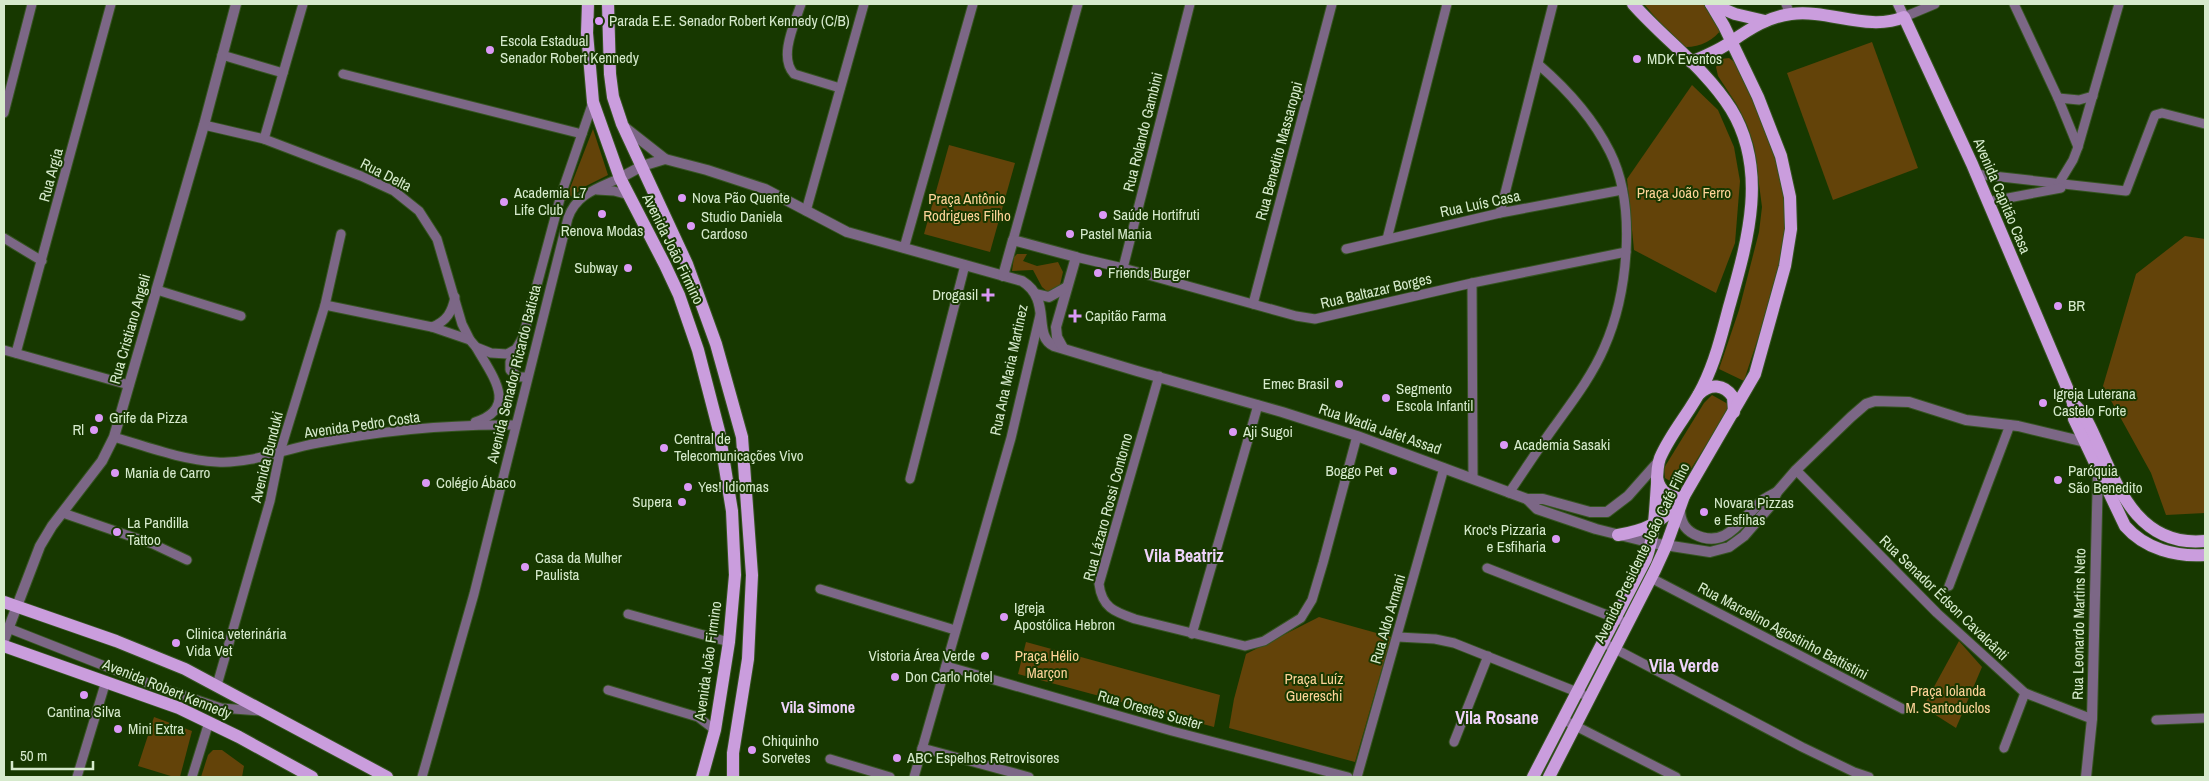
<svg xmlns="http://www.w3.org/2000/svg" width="2209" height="781" font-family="'Archivo Narrow',sans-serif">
  <rect width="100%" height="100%" fill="#173800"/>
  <g fill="#634309">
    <path d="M1644,4H1704L1717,19L1722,28C1715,40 1700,47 1686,47L1672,37Z"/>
    <polygon points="1872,42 1918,168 1833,200 1787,73"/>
    <path d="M1729,58L1736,63L1742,74C1756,109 1775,144 1783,181C1796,240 1762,324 1744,381L1719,369L1739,310L1759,232L1762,207L1754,146L1747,125L1737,105L1718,76L1716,67L1721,59Z"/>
    <polygon points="1692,85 1718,110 1734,147 1740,181 1735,243 1716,293 1634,250 1627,179"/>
    <polygon points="593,129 608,175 586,186 565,201"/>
    <polygon points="949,145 1015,163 990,252 924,234"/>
    <polygon points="2185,236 2205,239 2205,513 2166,515 2151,473 2103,386 2136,274"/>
    <polygon points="1017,254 1027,254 1023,261 1037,266 1058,262 1063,272 1060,285 1048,292 1042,287 1033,270 1012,271 1014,257"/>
    <polygon points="1712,395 1728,404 1727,412 1689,472 1670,481 1665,478 1664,468 1704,403"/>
    <polygon points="1319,617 1391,637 1355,762 1229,728 1234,699 1246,654"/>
    <polygon points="1959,641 1982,667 1956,728 1923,707"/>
    <polygon points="1026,642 1220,695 1214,727 1018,674"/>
    <polygon points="154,717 192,731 180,777 174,777 138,766"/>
    <polygon points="213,750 222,750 244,766 242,777 201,777 208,755"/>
  </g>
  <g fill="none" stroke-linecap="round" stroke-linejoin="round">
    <defs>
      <g id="minor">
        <path d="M801,4C795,23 778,57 794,74L840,88"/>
        <polyline points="1786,4 1790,14"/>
        <polyline points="2014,4 2058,98 2078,147"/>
        <polyline points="1904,17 1935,4"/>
        <polyline points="222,55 283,73"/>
        <polyline points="343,74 582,134"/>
        <polyline points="2058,98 2079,100 2093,96"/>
        <polyline points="4,113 32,4"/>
        <polyline points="204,125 264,139 361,176 394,191 419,211 437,239 462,324 470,340 476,347 491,353 507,354 516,349 523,337 561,195 593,102"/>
        <polyline points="264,139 303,4"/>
        <polyline points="1975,174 2126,191 2155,115 2162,113 2205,124"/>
        <polyline points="2056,188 2073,160 2078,147 2119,4"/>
        <polyline points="597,190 614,191 629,195"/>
        <polyline points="1987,202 2061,188"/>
        <polyline points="806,211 864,4"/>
        <polyline points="1500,213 1553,4"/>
        <polyline points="4,238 42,261"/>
        <polyline points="1387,239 1447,4"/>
        <polyline points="1013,240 1078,4"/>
        <polyline points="904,248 973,4"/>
        <polyline points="1346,249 1500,213 1622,190"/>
        <polyline points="1076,257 1123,268 1296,316 1315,319 1472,283 1626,252"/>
        <polyline points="1123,268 1190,4"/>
        <polyline points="1472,283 1473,478"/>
        <polyline points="157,290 241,316"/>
        <polyline points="1253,304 1332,4"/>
        <polyline points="325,305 432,327 470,340"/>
        <path d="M432,327C447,321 452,312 455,297"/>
        <polyline points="516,349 510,362 510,370 518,377 527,377"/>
        <polyline points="4,350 129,385"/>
        <polyline points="16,353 111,4"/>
        <path d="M1159,376L1099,584C1102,608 1115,612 1135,619L1245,646L1264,641L1301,618L1312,600L1323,563L1357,436"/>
        <path d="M475,422C520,408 491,374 476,347"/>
        <path d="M114,437C148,447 182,460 217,462C252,464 284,449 318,443C380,431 451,424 515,425"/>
        <polyline points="1796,470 1937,613 2025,693 2092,719"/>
        <polyline points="910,479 965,265"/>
        <path d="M1509,493C1524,471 1538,449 1554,427C1572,402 1592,376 1604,348C1628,294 1637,206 1610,152C1593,118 1568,90 1539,65"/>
        <polyline points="63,513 153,544 187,560"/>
        <polyline points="1487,568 1620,620"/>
        <polyline points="1651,578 1903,709"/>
        <polyline points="1949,586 2010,425"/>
        <polyline points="820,589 955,630"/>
        <polyline points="628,614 729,642"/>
        <polyline points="8,628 158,687 221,708 261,711"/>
        <polyline points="1192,634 1258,405"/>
        <polyline points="1398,637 1435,639 1454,643 1582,694"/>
        <polyline points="1602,642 1802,747 1854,772 1869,777"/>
        <polyline points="946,666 1172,731 1348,777"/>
        <polyline points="217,685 270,501 280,452 325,305 341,234"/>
        <polyline points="608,690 698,717 715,730"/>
        <polyline points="1562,719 1676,777"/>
        <polyline points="2156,720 2205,718"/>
        <polyline points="1454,742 1488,656"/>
        <polyline points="922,748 1029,777"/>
        <polyline points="2004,748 2025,693"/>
        <polyline points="830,759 890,777"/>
        <polyline points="77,777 106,681"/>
        <polyline points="192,777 209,722"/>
        <path d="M422,777L474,594L568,218C576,194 598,188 620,178"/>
        <polyline points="914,777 1011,438 1040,315"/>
        <polyline points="1357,777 1444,468"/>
      </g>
      <g id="tertiary">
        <path d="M623,126L665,159L707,170L765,189L847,232L1022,281C1053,300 1031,335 1054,346L1137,371L1282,412L1357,436L1527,499H1543L1590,512H1607L1628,496L1659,461"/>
        <polyline points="620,178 642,166 665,159"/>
        <polyline points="1003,276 1013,240 1076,257 1056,327 1057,337 1063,348"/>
        <polyline points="1036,294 1049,297 1067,287"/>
        <polyline points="1527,499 1537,509 1596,529 1652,543 1710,552 1729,547 1744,536 1771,505 1777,492 1796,470 1851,417 1866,404 1875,401 1909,402 1966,420 2018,426 2085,442 2089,440"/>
        <path d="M1680,509C1680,521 1684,529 1694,534C1727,551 1741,518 1763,500C1767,497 1772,495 1777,492"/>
        <polyline points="4,640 40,546 52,526 102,461 114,437 204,125 236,4"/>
        <polyline points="2086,777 2092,719 2098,471"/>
      </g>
      <polyline id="secondary" points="1898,4 1904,17"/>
      <g id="primary">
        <polyline points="588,4 587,33 593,102 620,178 665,265 679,295 698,350 719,431 732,511 735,575 729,642 715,730 702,777"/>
        <polyline points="608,4 610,74 613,97 622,124 687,264 716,344 742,437 752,575 748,659 733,753 733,777"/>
        <polyline points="1711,4 1735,14 1765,21"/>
        <path d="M1691,62C1705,56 1720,50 1732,41C1751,28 1768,17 1791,14C1829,9 1868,32 1904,17L1972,164L2071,397L2073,403L2074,419L2125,526C2145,549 2176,557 2205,555"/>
        <path d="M1699,394C1710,383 1724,384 1733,397L1734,412"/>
        <path d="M2073,403C2087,416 2091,429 2099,446C2120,494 2142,547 2205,541"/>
        <path d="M1657,478C1660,492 1670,499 1684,496"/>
        <path d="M1618,535C1647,530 1657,524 1679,504"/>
        <polyline points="4,602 116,641 185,669 387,777"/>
        <polyline points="4,646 179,708 239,737 312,777"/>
        <path d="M1533,777L1646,559C1655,534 1655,509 1657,484C1657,475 1657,466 1660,458C1671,432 1691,411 1703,386C1715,362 1722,334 1729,307C1747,243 1769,171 1731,109C1705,68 1665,40 1633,4"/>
        <polyline points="1549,777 1655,570 1666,546 1684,496 1755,374 1785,266 1791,229 1790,197 1781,156 1758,97 1724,26 1711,4"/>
      </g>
    </defs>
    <use href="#minor" stroke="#365421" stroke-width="11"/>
    <use href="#tertiary" stroke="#365421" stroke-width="12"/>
    <use href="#secondary" stroke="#365421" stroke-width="12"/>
    <use href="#primary" stroke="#365421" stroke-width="14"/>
    <use href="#minor" stroke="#7c6786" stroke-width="9"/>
    <use href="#tertiary" stroke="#7c6786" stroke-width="10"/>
    <use href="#secondary" stroke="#a886b7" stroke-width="10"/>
    <use href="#primary" stroke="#ca9ddd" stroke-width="12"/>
  </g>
  <g fill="#db99f6" stroke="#173800" stroke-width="2">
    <circle cx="599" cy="21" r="5"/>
    <circle cx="490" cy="50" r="5"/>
    <circle cx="1637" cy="59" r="5"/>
    <circle cx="682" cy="198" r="5"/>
    <circle cx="504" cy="202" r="5"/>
    <circle cx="602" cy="214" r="5"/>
    <circle cx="1103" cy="215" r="5"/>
    <circle cx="691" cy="226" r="5"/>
    <circle cx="1070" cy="234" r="5"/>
    <circle cx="628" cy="268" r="5"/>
    <circle cx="1098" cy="273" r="5"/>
    <path d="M985.5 287.5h5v5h5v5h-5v5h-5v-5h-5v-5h5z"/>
    <circle cx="2058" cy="306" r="5"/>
    <path d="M1072.5 308.5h5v5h5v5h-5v5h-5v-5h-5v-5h5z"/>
    <circle cx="1339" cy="384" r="5"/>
    <circle cx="1386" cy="398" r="5"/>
    <circle cx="2043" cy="403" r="5"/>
    <circle cx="99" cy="418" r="5"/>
    <circle cx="94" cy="430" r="5"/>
    <circle cx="1233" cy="432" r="5"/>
    <circle cx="1504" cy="445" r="5"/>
    <circle cx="664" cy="448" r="5"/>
    <circle cx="1393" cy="471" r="5"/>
    <circle cx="115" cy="473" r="5"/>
    <circle cx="2058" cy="480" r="5"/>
    <circle cx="426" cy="483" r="5"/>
    <circle cx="688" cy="487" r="5"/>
    <circle cx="682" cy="502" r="5"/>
    <circle cx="1704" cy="512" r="5"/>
    <circle cx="117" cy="532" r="5"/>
    <circle cx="1556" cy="539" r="5"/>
    <circle cx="525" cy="567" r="5"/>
    <circle cx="1004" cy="617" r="5"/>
    <circle cx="176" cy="643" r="5"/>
    <circle cx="985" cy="656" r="5"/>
    <circle cx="895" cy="677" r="5"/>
    <circle cx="84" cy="695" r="5"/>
    <circle cx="118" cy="729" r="5"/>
    <circle cx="752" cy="750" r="5"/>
    <circle cx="897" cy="758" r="5"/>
  </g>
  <g text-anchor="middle" stroke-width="4" stroke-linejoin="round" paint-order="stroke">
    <g font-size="15" fill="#d6eacc" stroke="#173800" text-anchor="start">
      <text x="609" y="26">Parada E.E. Senador Robert Kennedy (C/B)</text>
      <text x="500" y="46">Escola Estadual<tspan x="500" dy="17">Senador Robert Kennedy</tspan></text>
      <text x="1647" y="64">MDK Eventos</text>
      <text x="514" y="198">Academia L7<tspan x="514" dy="17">Life Club</tspan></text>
      <text x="692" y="203">Nova Pão Quente</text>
      <text x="1113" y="220">Saúde Hortifruti</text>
      <text x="701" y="222">Studio Daniela<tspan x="701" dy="17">Cardoso</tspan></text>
      <text x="602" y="236" text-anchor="middle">Renova Modas</text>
      <text x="1080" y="239">Pastel Mania</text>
      <text x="618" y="273" text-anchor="end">Subway</text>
      <text x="1108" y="278">Friends Burger</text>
      <text x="978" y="300" text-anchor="end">Drogasil</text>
      <text x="2068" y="311">BR</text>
      <text x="1085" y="321">Capitão Farma</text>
      <text x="1329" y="389" text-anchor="end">Emec Brasil</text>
      <text x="1396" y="394">Segmento<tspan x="1396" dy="17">Escola Infantil</tspan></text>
      <text x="2053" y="399">Igreja Luterana<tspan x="2053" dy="17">Castelo Forte</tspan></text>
      <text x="109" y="423">Grife da Pizza</text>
      <text x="84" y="435" text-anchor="end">Rl</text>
      <text x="1243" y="437">Aji Sugoi</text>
      <text x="674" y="444">Central de<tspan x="674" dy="17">Telecomunicações Vivo</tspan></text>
      <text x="1514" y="450">Academia Sasaki</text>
      <text x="1383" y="476" text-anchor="end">Boggo Pet</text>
      <text x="2068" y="476">Paróquia<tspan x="2068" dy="17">São Benedito</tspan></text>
      <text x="125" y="478">Mania de Carro</text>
      <text x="436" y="488">Colégio Ábaco</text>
      <text x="698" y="492">Yes! Idiomas</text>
      <text x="672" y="507" text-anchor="end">Supera</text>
      <text x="1714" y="508">Novara Pizzas<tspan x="1714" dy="17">e Esfihas</tspan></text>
      <text x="127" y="528">La Pandilla<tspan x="127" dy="17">Tattoo</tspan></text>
      <text x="1546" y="535" text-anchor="end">Kroc's Pizzaria<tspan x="1546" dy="17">e Esfiharia</tspan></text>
      <text x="535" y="563">Casa da Mulher<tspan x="535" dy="17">Paulista</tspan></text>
      <text x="1014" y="613">Igreja<tspan x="1014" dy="17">Apostólica Hebron</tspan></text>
      <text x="186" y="639">Clinica veterinária<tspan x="186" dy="17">Vida Vet</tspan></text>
      <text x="975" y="661" text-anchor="end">Vistoria Área Verde</text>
      <text x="905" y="682">Don Carlo Hotel</text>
      <text x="84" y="717" text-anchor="middle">Cantina Silva</text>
      <text x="128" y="734">Mini Extra</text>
      <text x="762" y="746">Chiquinho<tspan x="762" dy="17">Sorvetes</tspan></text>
      <text x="907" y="763">ABC Espelhos Retrovisores</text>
    </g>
    <g font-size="15" fill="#d6eacc" stroke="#173800">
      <text transform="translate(1143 132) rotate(-76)" y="5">Rua Rolando Gambini</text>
      <text transform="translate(1279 151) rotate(-75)" y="5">Rua Benedito Massaroppi</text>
      <text transform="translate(51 175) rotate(-75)" y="5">Rua Argia</text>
      <text transform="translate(386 175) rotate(27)" y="5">Rua Delta</text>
      <text transform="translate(2002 196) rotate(67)" y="5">Avenida Capitão Casa</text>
      <text transform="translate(1480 204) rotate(-12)" y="5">Rua Luís Casa</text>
      <text transform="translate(673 249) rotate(64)" y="5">Avenida João Firmino</text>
      <text transform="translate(1376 291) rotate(-13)" y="5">Rua Baltazar Borges</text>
      <text transform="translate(130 329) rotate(-74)" y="5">Rua Cristiano Angeli</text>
      <text transform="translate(1009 370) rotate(-78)" y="5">Rua Ana Maria Martinez</text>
      <text transform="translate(514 374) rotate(-76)" y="5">Avenida Senador Ricardo Batista</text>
      <text transform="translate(362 425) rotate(-8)" y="5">Avenida Pedro Costa</text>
      <text transform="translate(1380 429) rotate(19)" y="5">Rua Wadia Jafet Assad</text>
      <text transform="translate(267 457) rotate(-76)" y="5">Avenida Bunduki</text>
      <text transform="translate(1108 507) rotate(-75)" y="5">Rua Lázaro Rossi Contorno</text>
      <text transform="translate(1642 553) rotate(-64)" y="5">Avenida Presidente João Café Filho</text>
      <text transform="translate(1944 598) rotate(44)" y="5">Rua Senador Édson Cavalcânti</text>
      <text transform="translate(1388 619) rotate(-74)" y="5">Rua Aldo Armani</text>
      <text transform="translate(2079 624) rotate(-89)" y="5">Rua Leonardo Martins Neto</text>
      <text transform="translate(1783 631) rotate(28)" y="5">Rua Marcelino Agostinho Battistini</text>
      <text transform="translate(708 661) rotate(-82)" y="5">Avenida João Firmino</text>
      <text transform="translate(167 689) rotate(22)" y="5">Avenida Robert Kennedy</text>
      <text transform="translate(1150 710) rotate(16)" y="5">Rua Orestes Suster</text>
    </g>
    <g font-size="15" fill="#fed398" stroke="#173800">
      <text x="1684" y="198">Praça João Ferro</text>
      <text x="967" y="204">Praça Antônio<tspan x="967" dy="17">Rodrigues Filho</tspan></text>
      <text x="1047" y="661">Praça Hélio<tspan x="1047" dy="17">Marçon</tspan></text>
      <text x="1314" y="684">Praça Luíz<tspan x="1314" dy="17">Guereschi</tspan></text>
      <text x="1948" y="696">Praça Iolanda<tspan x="1948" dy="17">M. Santoduclos</tspan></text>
    </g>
    <g font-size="16" font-weight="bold" fill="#eed3fa" stroke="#173800">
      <text x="818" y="713">Vila Simone</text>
    </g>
    <g font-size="18" font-weight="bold" fill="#eed3fa" stroke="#173800">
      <text x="1184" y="562">Vila Beatriz</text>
      <text x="1684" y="672">Vila Verde</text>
      <text x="1497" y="724">Vila Rosane</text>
    </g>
  </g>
  <rect width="2209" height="781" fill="none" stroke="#d6eacc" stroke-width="10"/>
  <path d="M12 761v8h81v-8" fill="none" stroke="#d6eacc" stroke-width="2.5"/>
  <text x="20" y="761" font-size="15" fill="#d6eacc" stroke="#173800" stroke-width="4" paint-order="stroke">50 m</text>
</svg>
